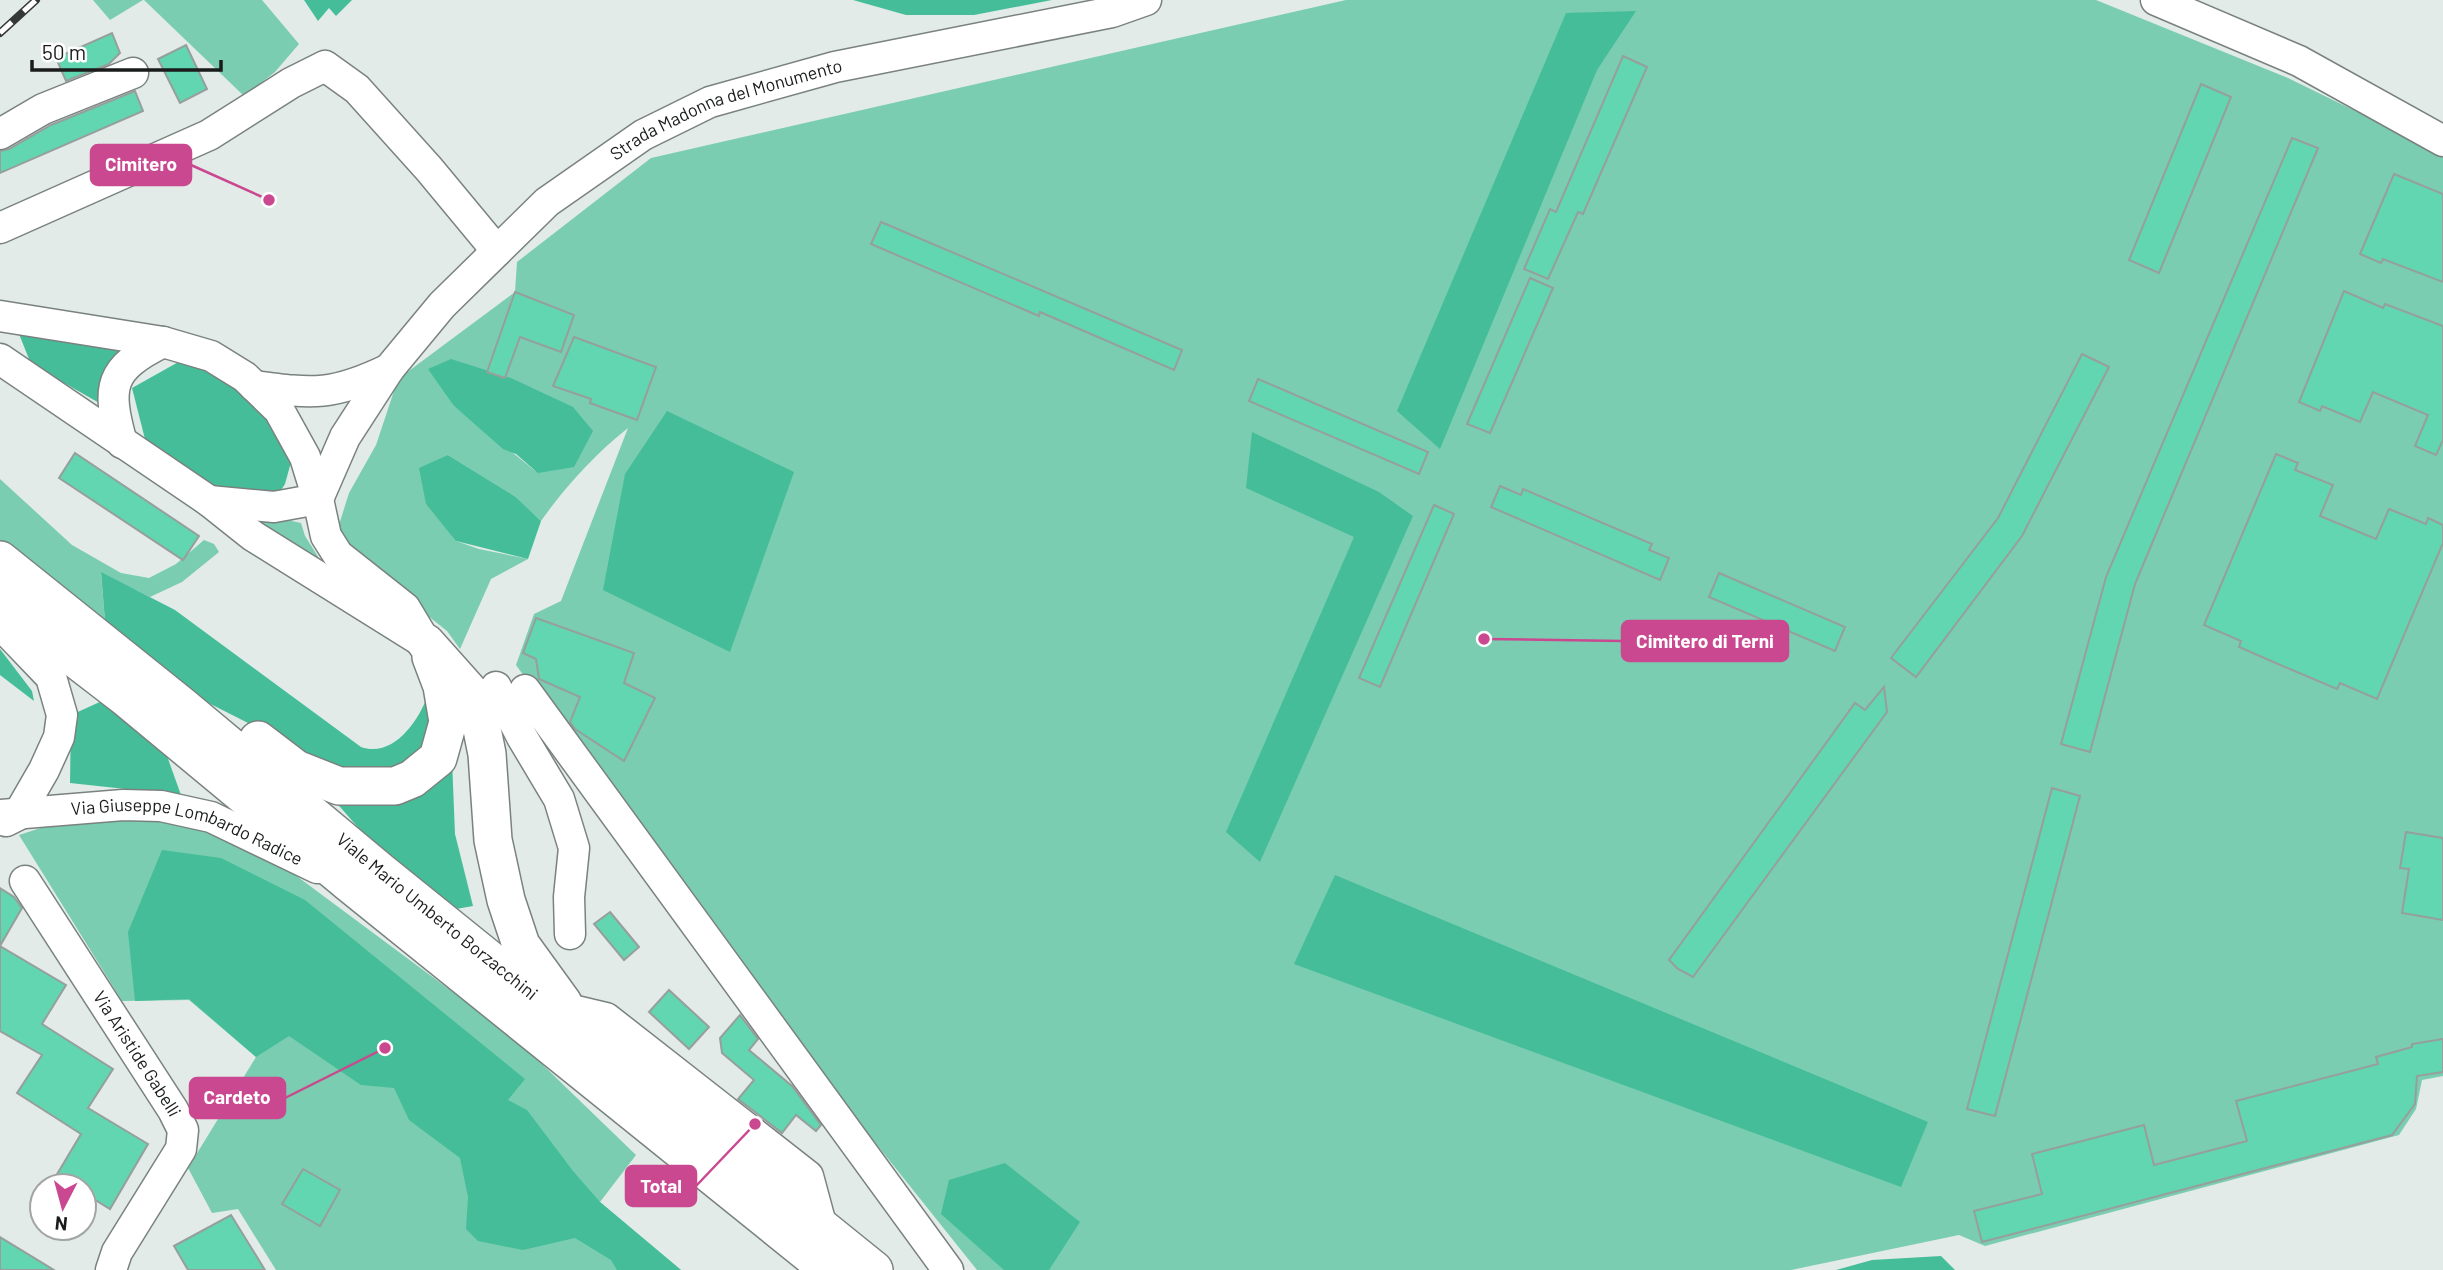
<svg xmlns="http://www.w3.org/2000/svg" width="2443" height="1270" font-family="Barlow,sans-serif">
  <rect width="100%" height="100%" fill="#e2ebe7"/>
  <g fill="#7acdb0" fill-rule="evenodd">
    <polygon points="93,0 143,0 110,20"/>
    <polygon points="144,0 262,0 299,44 275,72 244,96"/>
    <path d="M1346,0H2096L2288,78L2443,154V1076L2422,1080L2416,1109L2399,1135L1985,1246L1959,1235L1791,1270H977L734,966L516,665L534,614L561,601L628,428C595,454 565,487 541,521L516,497L448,455L456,541L479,549L528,559L491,579L460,649L447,631L354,557L338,528L349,493L376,445L398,379L515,292L517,262L651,158ZM429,369L538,473L453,405Z"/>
    <polygon points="0,479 72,545 121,573 149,578 176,564 204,540 214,544 219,552 182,582 150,597 101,573 106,633 0,547"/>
    <polygon points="251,519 283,519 301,523 305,536 324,566"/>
    <polygon points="85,818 159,819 198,828 275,860 516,1039 636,1155 600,1202 681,1270 276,1270 238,1209 212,1213 188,1168 256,1057 189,1000 122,1001 19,835 56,823"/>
  </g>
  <g fill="#45bd99">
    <polygon points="304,0 352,0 336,16 329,8 318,21"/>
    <polygon points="853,0 1052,0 974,15 906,15"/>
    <polygon points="1636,11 1597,70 1440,449 1397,411 1566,13"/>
    <polygon points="19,334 85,338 119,350 101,404 31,364"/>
    <polygon points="451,359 511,378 573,407 593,431 574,467 538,473 516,454 503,449 453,405 428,369"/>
    <polygon points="182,360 255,394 294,451 285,484 274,501 226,507 146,443 132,388"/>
    <polygon points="667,411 794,472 730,652 603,590 625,474"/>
    <polygon points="1252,432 1379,492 1413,516 1260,862 1226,832 1354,537 1246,488"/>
    <polygon points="448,455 516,497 541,521 528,559 456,541 426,504 419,468"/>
    <path d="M101,572L175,610L361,747C393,758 418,722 428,695L434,715L426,752L379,780L297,760L250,724L171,684L106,633Z"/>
    <polygon points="0,649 32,691 34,701 0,675"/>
    <polygon points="102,701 167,756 181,795 70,783 71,715"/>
    <polygon points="452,760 455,834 473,906 456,909 404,880 334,800"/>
    <polygon points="162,850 221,858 305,900 525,1079 508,1100 527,1110 573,1171 600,1202 681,1270 617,1270 611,1260 575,1238 523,1250 478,1241 466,1229 468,1197 460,1158 409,1120 394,1088 361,1085 289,1036 256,1057 189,999 135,1001 128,932"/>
    <polygon points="1335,875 1928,1122 1901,1187 1294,964"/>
    <polygon points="1005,1163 1080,1222 1049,1270 1004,1270 941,1214 949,1180"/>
    <polygon points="1941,1256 1955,1270 1836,1270 1872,1260"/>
  </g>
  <g fill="#61d6b0" stroke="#969f9b" stroke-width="2">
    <polygon points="112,33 120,53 109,64 66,81 56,58"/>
    <polygon points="186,45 207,89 180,103 158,59"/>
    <polygon points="1623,56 1647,67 1583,214 1578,212 1548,279 1524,269 1550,209 1556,212"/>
    <polygon points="2201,84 2231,97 2159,273 2129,260"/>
    <polygon points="135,91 143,111 0,173 0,151 9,149 51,125"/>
    <polygon points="2292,138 2318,148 2135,584 2090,752 2061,744 2106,577"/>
    <polygon points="2394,174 2443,194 2443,282 2383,259 2381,263 2360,254"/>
    <polygon points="881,222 1182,350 1174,370 1040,312 1039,316 871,244"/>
    <polygon points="1530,278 1553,288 1490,433 1467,424"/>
    <polygon points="2344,291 2383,308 2385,304 2443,326 2443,440 2436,455 2415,446 2428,415 2373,392 2360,422 2322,406 2320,411 2299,402"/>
    <polygon points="515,292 574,315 561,352 520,337 505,378 487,372"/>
    <polygon points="574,337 656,367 637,420 590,403 591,399 553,386"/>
    <polygon points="2082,354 2109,367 2022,536 1916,677 1891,658 1998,518"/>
    <polygon points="1258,379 1428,452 1419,474 1249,401"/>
    <polygon points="75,453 199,536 183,560 59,478"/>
    <polygon points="2276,454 2298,463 2295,470 2333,485 2320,516 2376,539 2389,509 2426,524 2428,518 2443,525 2443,543 2377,699 2340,683 2337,689 2278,664 2239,647 2241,641 2204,625"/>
    <polygon points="1500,486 1521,495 1523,489 1652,544 1649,550 1669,558 1660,580 1491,507"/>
    <polygon points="1434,505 1454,514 1380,687 1359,678"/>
    <polygon points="1719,573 1845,627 1835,651 1709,597"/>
    <polygon points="536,618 634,653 624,683 655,698 624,761 575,729 570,722 580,697 539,679 536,659 523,653"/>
    <polygon points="1884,687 1887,712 1693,977 1678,969 1669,960 1855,703 1865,710"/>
    <polygon points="2052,788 2080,796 1995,1116 1967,1109"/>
    <polygon points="2406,832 2443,838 2443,920 2402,913 2409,869 2400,868"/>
    <polygon points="0,888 14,897 22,908 0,946"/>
    <polygon points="610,912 639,947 624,960 594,924"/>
    <polygon points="0,946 66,985 42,1024 113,1069 88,1108 148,1144 110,1209 84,1193 84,1186 72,1186 56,1176 81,1134 17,1093 42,1055 0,1031"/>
    <polygon points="669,990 709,1027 689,1049 649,1012"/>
    <polygon points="740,1015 758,1039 749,1050 792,1086 821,1125 816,1131 796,1115 782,1133 738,1099 754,1080 722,1053 720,1038"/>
    <polygon points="2443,1039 2443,1072 2417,1076 2415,1104 2392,1135 1982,1242 1974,1211 2042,1194 2032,1154 2144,1125 2154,1165 2247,1141 2236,1101 2378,1064 2376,1057 2412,1047 2412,1044"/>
    <polygon points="303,1169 340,1190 320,1226 282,1204"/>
    <polygon points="231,1215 265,1270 188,1270 174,1246"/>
    <polygon points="0,1237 54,1270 0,1270"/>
  </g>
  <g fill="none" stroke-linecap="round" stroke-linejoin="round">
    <defs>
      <g id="minor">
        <polyline points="2156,0 2299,61 2443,141"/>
        <polyline points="0,134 43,109 133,73"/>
        <polyline points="0,228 209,135 291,83 325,66 357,89 429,169 497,251"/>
        <polyline points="0,316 163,342 211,356 245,377 279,410 305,457 318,499 326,536 338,555 405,608 426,643"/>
        <polyline points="0,359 209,501 253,536 418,639"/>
        <path d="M254,386C314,394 333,396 389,369"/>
        <path d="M122,443C106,386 109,369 163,342"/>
        <path id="s1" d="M209,501L274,507L318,499L345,437L389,369L442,305L547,202L643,135L710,102L835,67L1112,12L1146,0"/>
        <polyline points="0,620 7,631 51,677 62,715 59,737 44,770 18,815 6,821"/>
        <polyline points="496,687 522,737 559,799 574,848 569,897 570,934"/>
        <polyline points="525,690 948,1270"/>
        <path id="s2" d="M0,815L123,805L161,806L211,817L317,868"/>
        <path id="s3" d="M25,881L173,1110L183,1130L181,1149L117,1252L111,1270"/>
        <polyline points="568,1009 606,1018 808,1176 822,1228"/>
      </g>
      <g id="major">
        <path id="s4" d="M0,560L182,706L381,872L874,1270"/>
        <polyline points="0,601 125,697 349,883 829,1270"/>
        <polyline points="426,643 476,699 487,754 493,840 506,900 521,945 563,1003"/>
        <polyline points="258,740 296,769 339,786 395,786 412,779 438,758 448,722 442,686 431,657"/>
      </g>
    </defs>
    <use href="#minor" stroke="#7a827f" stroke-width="33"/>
    <use href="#major" stroke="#7a827f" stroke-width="40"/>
    <use href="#minor" stroke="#fff" stroke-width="30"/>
    <use href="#major" stroke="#fff" stroke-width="37"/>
    <defs>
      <polyline id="rail" points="0,33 36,0"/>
    </defs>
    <use href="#rail" stroke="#343836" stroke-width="8"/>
    <use href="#rail" stroke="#fff" stroke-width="5" stroke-dasharray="16" stroke-linecap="butt"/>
  </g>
  <g text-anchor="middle" stroke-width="7" stroke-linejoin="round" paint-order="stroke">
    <g font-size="18" fill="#191c1b" stroke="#fff">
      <text dy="6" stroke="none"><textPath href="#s1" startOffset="693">Strada Madonna del Monumento</textPath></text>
      <text dy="6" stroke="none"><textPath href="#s2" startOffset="192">Via Giuseppe Lombardo Radice</textPath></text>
      <text dy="6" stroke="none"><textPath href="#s4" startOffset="564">Viale Mario Umberto Borzacchini</textPath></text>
      <text dy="6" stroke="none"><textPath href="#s3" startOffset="206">Via Aristide Gabelli</textPath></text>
    </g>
  </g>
  <path fill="none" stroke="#ca4890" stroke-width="2.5" d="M269 200L191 165M1484 639L1622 641M385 1048L285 1098M755 1124L696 1186"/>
  <g fill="#ca4890" stroke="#fff" stroke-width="2.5">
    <circle cx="269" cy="200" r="7"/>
    <circle cx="1484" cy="639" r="7"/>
    <circle cx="385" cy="1048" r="7"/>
    <circle cx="755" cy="1124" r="7"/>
  </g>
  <g fill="#ca4890" stroke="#ca4890" stroke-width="2.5">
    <rect x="91" y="145" width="100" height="40" rx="7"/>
    <rect x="1622" y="621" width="166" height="40" rx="7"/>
    <rect x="190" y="1078" width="95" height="40" rx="7"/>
    <rect x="626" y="1166" width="70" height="40" rx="7"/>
  </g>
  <g font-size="19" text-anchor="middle" font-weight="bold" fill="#fff">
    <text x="141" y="171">Cimitero</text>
    <text x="1705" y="648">Cimitero di Terni</text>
    <text x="237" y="1104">Cardeto</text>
    <text x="661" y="1193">Total</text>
  </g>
  <g transform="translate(63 1207) rotate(186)"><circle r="33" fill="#ffffff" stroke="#a3a4a4" stroke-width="2"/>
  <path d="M0-5L12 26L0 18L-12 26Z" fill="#ca4890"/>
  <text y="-10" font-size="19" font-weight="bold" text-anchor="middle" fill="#191c1b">N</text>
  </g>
  <path d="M32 60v10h189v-10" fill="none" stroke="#191c1b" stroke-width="3.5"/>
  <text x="42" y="60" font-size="21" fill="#191c1b" stroke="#ffffff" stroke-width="5" paint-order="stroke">50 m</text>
</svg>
